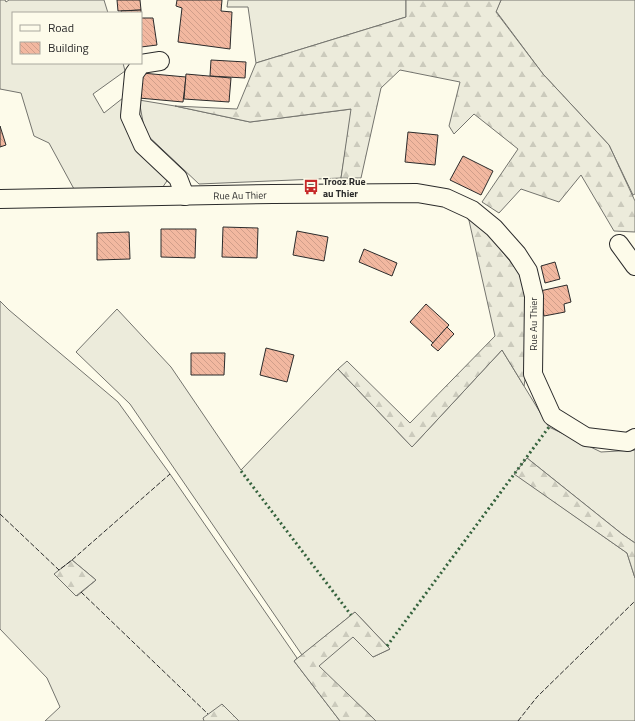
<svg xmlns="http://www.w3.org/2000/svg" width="635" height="721" font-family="'Titillium Web',sans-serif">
  <defs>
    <pattern id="forest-firs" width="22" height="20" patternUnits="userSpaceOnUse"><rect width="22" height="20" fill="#ecebdb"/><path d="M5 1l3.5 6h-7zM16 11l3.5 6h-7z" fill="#cbcabc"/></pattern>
    <pattern id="building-back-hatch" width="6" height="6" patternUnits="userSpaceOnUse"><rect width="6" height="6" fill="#f2b8a0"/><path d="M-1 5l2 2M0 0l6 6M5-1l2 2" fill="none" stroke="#d09e8a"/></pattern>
  </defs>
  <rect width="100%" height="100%" fill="#fdfbea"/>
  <g fill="#ecebdb" stroke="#74746e" fill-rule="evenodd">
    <polygon points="0,0 5,0 6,2 9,0 104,0 108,13 13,13 13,63 123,63 125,71 93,94 104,113 123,98 169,178 160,191 74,189 49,143 34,136 21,93 0,89"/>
    <polygon points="228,0 406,0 406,17 256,63 248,7 227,7"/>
    <polygon points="501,0 635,0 635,194 633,195 609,145 543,74 496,11"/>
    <polygon points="139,100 175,106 250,122 352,109 341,178 199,184 145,133"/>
    <path d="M0,301L9,310L118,402L170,474L297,658L294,661L340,721H45L60,707L47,678L0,629ZM72,560L96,580L77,596Z"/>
    <polygon points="117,309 171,367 241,470 338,369 412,447 502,350 549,427 601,452 635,450 635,543 622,534 527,458 515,474 627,553 635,578 635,721 376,721 318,666 353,636 373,657 390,649 355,612 302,655 130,404 76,352"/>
  </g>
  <g fill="url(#forest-firs)" stroke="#74746e">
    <polygon points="406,0 501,0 496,12 543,74 609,145 635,201 635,232 614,231 581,175 559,202 521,189 499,213 482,202 518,149 474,114 454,134 449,126 460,82 400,70 381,88 361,178 341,178 351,109 250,122 175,106 237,109 256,63 406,17"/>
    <polygon points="468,216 478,222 527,282 529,353 524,386 502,350 412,447 338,369 347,361 410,423 495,336"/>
    <polygon points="527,458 622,534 635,543 635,578 627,553 514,474"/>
    <polygon points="72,560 96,580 76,596 54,574"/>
    <polygon points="355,612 390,649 373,657 353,637 319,666 376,721 340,721 294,661"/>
    <polygon points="222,704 239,721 204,721 203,718"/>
  </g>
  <g fill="url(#building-back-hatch)" stroke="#2b2b2b">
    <polygon points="117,0 140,0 141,10 118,11"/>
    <polygon points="177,0 222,0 221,11 232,12 230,49 178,42 182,8 176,6"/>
    <polygon points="141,10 141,13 122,13 121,11"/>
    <polygon points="141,18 153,18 157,45 141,47"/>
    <polygon points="211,60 246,62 245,78 210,76"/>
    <polygon points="142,73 186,77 183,102 139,98"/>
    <polygon points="186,74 231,78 229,102 184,99"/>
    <polygon points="0,126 6,145 0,147"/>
    <polygon points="408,132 438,135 435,165 405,162"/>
    <polygon points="463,156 493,171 481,195 450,180"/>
    <polygon points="223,227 258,228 257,258 222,257"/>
    <polygon points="161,229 196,229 195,258 161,257"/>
    <polygon points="297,231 328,237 324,261 293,255"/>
    <polygon points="129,232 130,259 97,260 97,233"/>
    <polygon points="364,249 397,263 392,276 359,262"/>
    <polygon points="555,262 560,279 545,283 541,266"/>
    <polygon points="567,285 571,302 564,304 565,312 544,316 540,291"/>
    <polygon points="426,304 449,325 433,343 410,322"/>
    <polygon points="447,327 454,334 438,351 431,345"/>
    <polygon points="266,348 294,355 287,382 260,375"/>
    <polygon points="191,353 225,353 224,375 191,375"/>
  </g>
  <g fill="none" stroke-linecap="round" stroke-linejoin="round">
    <defs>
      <g id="minor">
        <polyline points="160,61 141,64 134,74 130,116 143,145 178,178 185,196"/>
        <polyline points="0,199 273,194 417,193 446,198 472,210 494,228 517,254 528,271 534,296 533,374 552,416 586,437 628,442 635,438"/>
        <polyline points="619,244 635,266"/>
      </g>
    </defs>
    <use href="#minor" stroke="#2b2b2b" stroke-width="20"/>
    <use href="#minor" stroke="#fdfbea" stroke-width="18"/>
    <g stroke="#34623c" stroke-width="3" stroke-dasharray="2 3" stroke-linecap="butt">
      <polyline points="241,471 351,615"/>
      <polyline points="387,646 549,427"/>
    </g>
    <g stroke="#2b2b2b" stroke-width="1" stroke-dasharray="5 2" stroke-linecap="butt">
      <polyline points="0,514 59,570 72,560 170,474"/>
      <polyline points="81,592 208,714"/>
      <polyline points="518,721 537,697 635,601"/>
    </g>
  </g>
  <defs>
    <symbol id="bus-bare" viewBox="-9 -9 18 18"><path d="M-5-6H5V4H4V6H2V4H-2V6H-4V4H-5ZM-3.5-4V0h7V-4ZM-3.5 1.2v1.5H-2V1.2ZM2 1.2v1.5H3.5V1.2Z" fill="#c62828" stroke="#fdfbea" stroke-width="2.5" paint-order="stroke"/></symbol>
  </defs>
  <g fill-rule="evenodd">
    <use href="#bus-bare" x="300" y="176" width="22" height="22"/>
  </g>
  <g text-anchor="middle" stroke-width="3" stroke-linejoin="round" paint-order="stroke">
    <g font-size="10" font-weight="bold" fill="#2b2b2b" stroke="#fdfbea" text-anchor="start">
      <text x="323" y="185">Trooz Rue<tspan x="323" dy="12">au Thier</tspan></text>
    </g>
    <g font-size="10" fill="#2b2b2b" stroke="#fdfbea">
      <text transform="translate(240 195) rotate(-1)" y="4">Rue Au Thier</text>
      <text transform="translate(533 324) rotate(-90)" y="4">Rue Au Thier</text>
    </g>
  </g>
  <rect x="12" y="12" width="130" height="52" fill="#fdfbea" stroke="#a9a89e"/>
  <rect x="20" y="25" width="20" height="6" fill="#fdfbea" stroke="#a9a89e"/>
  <text x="48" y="32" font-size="12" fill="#2b2b2b">Road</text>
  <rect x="20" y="42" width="20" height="12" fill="url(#building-back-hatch)" stroke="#a9a89e"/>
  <text x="48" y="52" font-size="12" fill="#2b2b2b">Building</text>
</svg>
